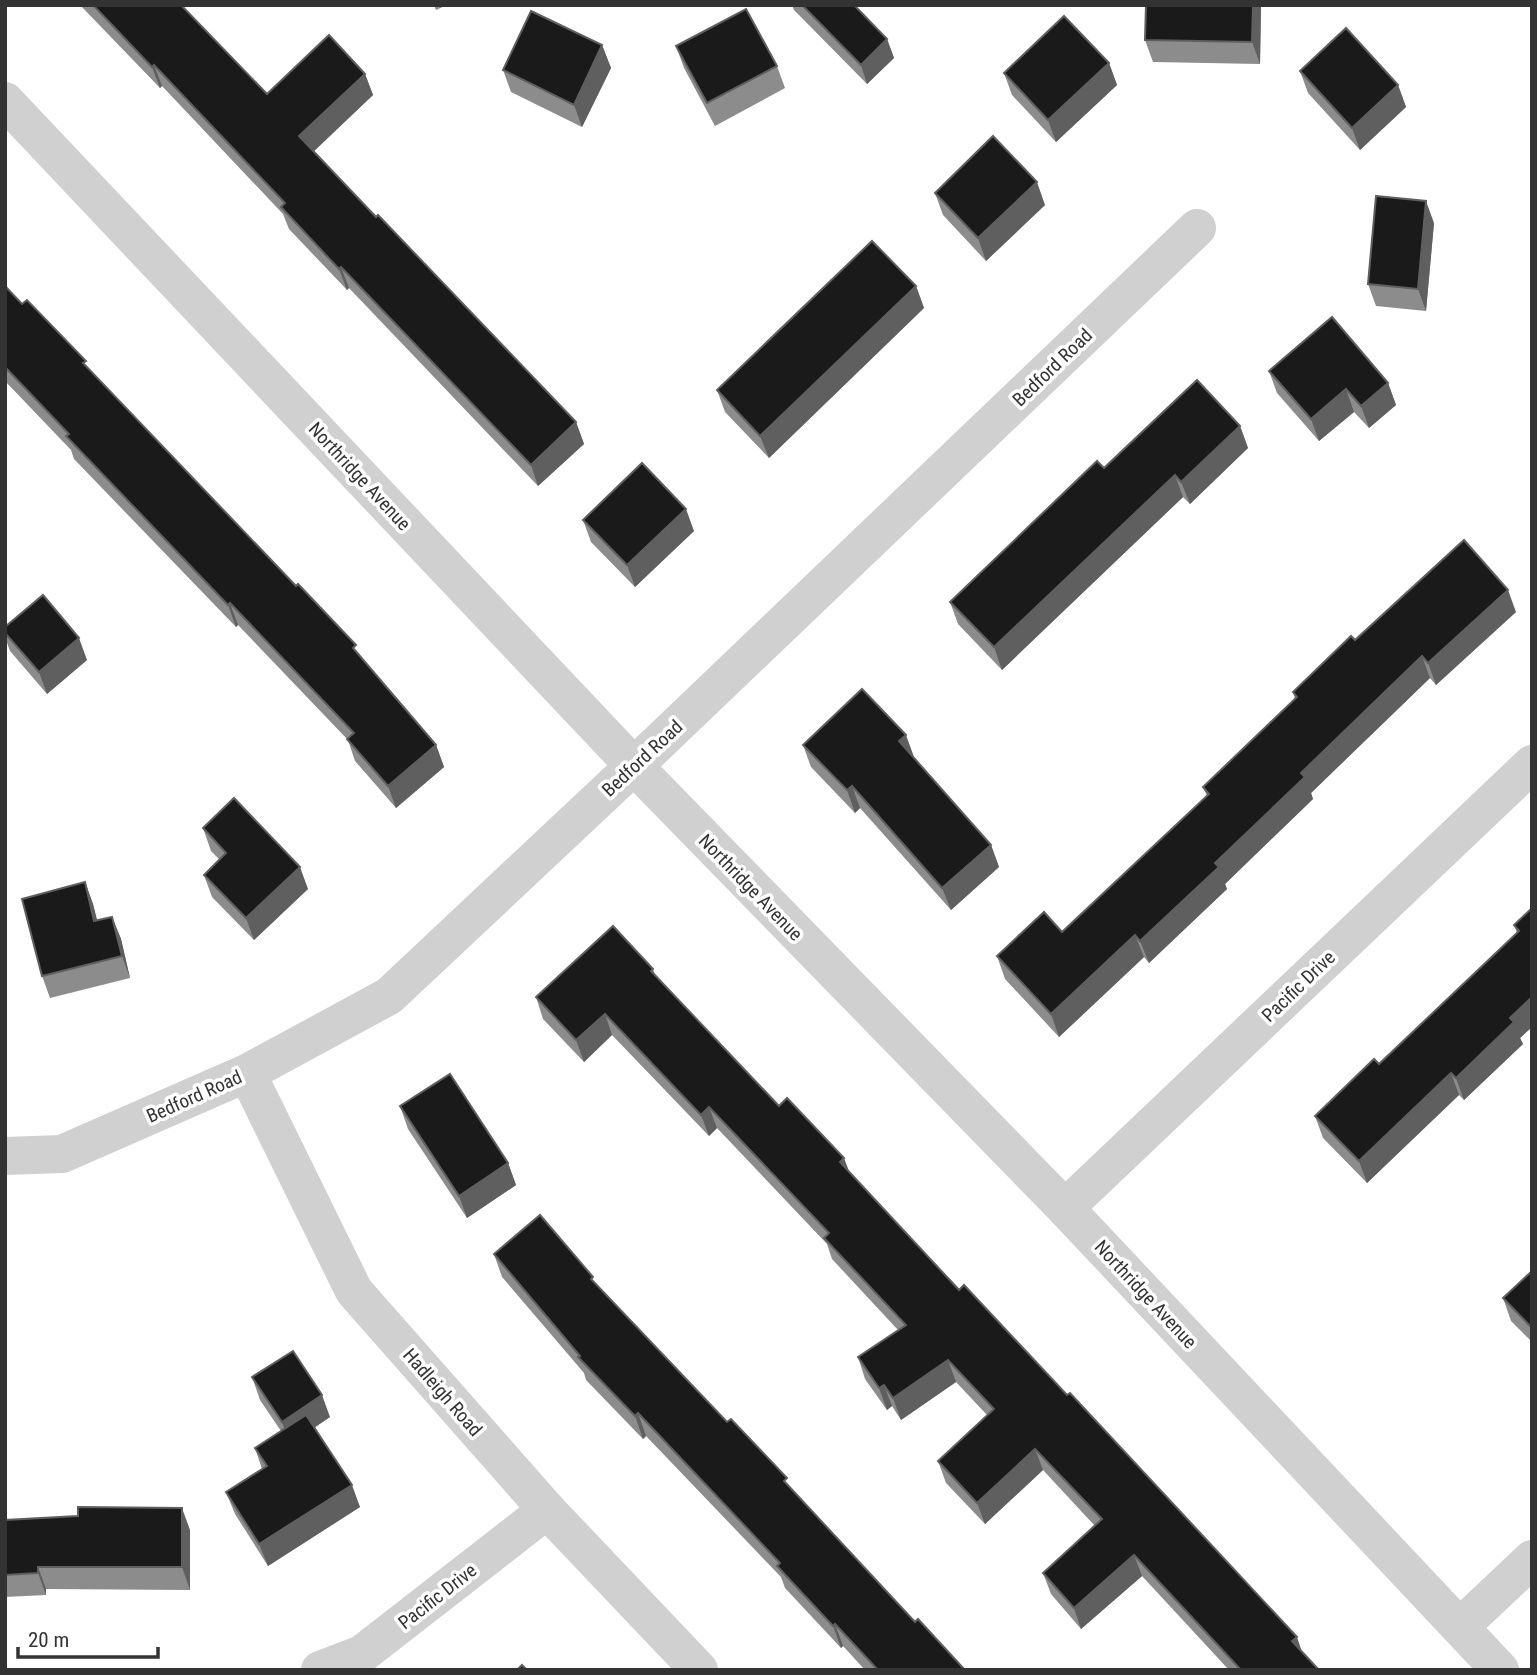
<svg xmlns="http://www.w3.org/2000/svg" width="1537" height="1675" font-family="'Roboto Condensed',sans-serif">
  <rect width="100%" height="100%" fill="#fff"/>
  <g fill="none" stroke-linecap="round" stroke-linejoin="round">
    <g stroke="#d0d0d0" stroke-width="38">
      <polyline points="5,101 634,766 1065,1208 1500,1670"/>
      <polyline points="247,1073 354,1291 547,1510 699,1670"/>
      <polyline points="5,1156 62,1154 247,1073 389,996 634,766 1197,228"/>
      <polyline points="1065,1208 1532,764"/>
      <polyline points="1460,1627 1532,1559"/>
      <polyline points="320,1670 362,1654 547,1510"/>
    </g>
  </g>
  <g fill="#8c8c8c">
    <polygon points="80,5 181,5 267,94 365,74 373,95 313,151 576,422 584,444 538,486 349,288 347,290 289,229 283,214 162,86 160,88"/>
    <polygon points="434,5 447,5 436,10"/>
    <polygon points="792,5 854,5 887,39 894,58 867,84 794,10"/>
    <polygon points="1261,6 1260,64 1153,62 1145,40"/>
    <polygon points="602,45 611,68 582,127 511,92 503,70"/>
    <polygon points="676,46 777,66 785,88 715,126 684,68"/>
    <polygon points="1109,63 1117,85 1056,142 1012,95 1004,73"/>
    <polygon points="1300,71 1398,85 1406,107 1360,150 1308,93"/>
    <polygon points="935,193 1045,205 986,261 943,215"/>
    <polygon points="1434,223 1426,311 1376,306 1368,284"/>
    <polygon points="5,286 88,369 360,656 436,745 444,767 396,808 355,761 348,740 238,625 236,627 74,459 71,450 5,381"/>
    <polygon points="916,286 924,308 769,458 725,412 717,390"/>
    <polygon points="1269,371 1388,383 1396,405 1369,428 1354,412 1319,441 1277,393"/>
    <polygon points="1240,426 1248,448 1190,504 1183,497 1002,670 958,624 950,602 1104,468"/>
    <polygon points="583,520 694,531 635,587 591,542"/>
    <polygon points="1516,612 1436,685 1430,678 1311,793 1313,799 1225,884 1227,889 1149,963 1144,957 1059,1037 1005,979 997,956 1062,932 1207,796 1203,787 1295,699 1293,692 1355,640"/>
    <polygon points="5,627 87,660 47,694 10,651 5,637"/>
    <polygon points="803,745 914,757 991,845 999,867 951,910 860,808 855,813 811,767"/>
    <polygon points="203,828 308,889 254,940 212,897 204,875 220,860 211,851"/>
    <polygon points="85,882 93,904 97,921 112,917 121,939 130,978 50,998 42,976"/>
    <polygon points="1532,908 1532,1027 1520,1038 1523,1044 1464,1100 1459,1095 1367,1183 1323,1138 1315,1116 1379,1064 1517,933 1514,925"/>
    <polygon points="653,969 655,975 779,1106 850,1173 1319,1670 1229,1670 1142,1576 1081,1629 1051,1594 1043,1573 1095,1526 1043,1470 985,1524 946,1483 938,1461 987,1415 956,1382 901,1420 892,1406 887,1410 865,1379 858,1357 898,1330 832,1259 827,1244 717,1128 709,1136 612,1035 584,1062 543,1019 536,997"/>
    <polygon points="400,1106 508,1163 516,1185 467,1218 408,1129"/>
    <polygon points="494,1254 595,1284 790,1488 915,1622 965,1670 865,1670 843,1646 841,1648 785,1588 781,1577 646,1436 643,1439 586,1380 584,1373 502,1277"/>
    <polygon points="1532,1271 1532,1342 1511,1321 1503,1298"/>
    <polygon points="252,1377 330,1417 315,1427 360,1507 268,1566 235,1514 226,1492 262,1469 255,1448 281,1431 260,1400"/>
    <polygon points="5,1520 190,1530 190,1590 46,1589 46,1595 5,1597"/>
  </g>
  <g fill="#5f5f5f">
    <polygon points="1253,5 1261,5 1261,6 1260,64 1252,42"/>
    <polygon points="887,39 894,58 867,84 861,65"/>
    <polygon points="602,45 611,68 582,127 574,105"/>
    <polygon points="1109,63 1117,85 1056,142 1048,120"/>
    <polygon points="154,65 162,86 160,88 152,67"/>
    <polygon points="365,74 373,95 307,158 299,136"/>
    <polygon points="1398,85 1406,107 1360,150 1352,128"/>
    <polygon points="1037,182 1045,205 986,261 978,238"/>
    <polygon points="1426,201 1434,223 1426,311 1418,289"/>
    <polygon points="341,267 349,288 347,290 339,269"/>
    <polygon points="916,286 924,308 769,458 760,436"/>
    <polygon points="1388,383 1396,405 1369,428 1361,406"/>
    <polygon points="1346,389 1354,412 1319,441 1311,419"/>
    <polygon points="576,422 584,444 538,486 531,465"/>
    <polygon points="1240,426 1248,448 1190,504 1181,482"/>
    <polygon points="1175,475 1183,497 1002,670 994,647"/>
    <polygon points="686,509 694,531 635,587 627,565"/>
    <polygon points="1508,590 1516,612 1436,685 1428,663"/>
    <polygon points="230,603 238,625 236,627 228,605"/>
    <polygon points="79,638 87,660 47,694 39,672"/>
    <polygon points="1422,656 1430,678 1311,793 1313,799 1225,884 1227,889 1149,963 1140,941 1301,773"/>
    <polygon points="906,735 914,757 899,741"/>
    <polygon points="436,745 444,767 396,808 388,786"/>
    <polygon points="852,786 860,808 855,813 847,790"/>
    <polygon points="991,845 999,867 951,910 942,888"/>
    <polygon points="300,867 308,889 254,940 246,918"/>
    <polygon points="85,882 93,904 103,943 94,921"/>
    <polygon points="112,917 121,939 130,978 122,956"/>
    <polygon points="1135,935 1144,957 1059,1037 1051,1014"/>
    <polygon points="1532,997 1532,1027 1520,1038 1523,1044 1464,1100 1456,1078 1510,1018"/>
    <polygon points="605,1014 612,1035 584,1062 576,1040"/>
    <polygon points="1451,1073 1459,1095 1367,1183 1359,1161"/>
    <polygon points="709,1107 717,1128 709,1136 701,1115"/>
    <polygon points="844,1158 852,1179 840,1162"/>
    <polygon points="508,1163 516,1185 467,1218 459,1196"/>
    <polygon points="948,1360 956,1382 901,1420 893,1398"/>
    <polygon points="884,1385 892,1406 887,1410 879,1388"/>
    <polygon points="322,1395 330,1417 290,1444 282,1422"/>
    <polygon points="638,1413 646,1436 643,1439 635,1416"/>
    <polygon points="1035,1449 1043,1470 985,1524 977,1503"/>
    <polygon points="352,1485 360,1507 268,1566 259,1544"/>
    <polygon points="182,1508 190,1530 190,1590 182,1567"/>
    <polygon points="1134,1555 1142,1576 1081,1629 1074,1608"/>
    <polygon points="38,1567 46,1589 46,1595 38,1573"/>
    <polygon points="835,1624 843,1646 841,1648 833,1626"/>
    <polygon points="1297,1637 1304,1658 1292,1641"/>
  </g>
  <g fill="#1a1a1a" stroke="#5f5f5f" stroke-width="2">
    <polygon points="93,5 181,5 267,94 329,35 365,74 299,136 376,217 378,215 576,422 531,465 341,267 339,269 281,207 285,203 154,65 152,67"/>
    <polygon points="802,5 854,5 887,39 861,65"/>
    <polygon points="1146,5 1253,5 1252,42 1145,40"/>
    <polygon points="746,9 777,66 707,103 676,46"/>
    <polygon points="531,11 602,45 574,105 503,70"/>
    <polygon points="1064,16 1109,63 1048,120 1004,73"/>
    <polygon points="1346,28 1398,85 1352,128 1300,71"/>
    <polygon points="993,136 1037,182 978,238 935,193"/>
    <polygon points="1376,196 1426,201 1418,289 1368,284"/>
    <polygon points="872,241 916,286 760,436 717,390"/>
    <polygon points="5,286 22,304 27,300 86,361 83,363 296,586 298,584 356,645 353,648 436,745 388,786 347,739 354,733 230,603 228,605 66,436 69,434 5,367"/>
    <polygon points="1332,317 1388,383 1361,406 1346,389 1311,419 1269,371"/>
    <polygon points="1197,380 1240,426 1181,482 1175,475 994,647 950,602 1097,461 1104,468"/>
    <polygon points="642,463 686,509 627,565 583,520"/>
    <polygon points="1464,540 1508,590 1428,663 1422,656 1301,773 1305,777 1215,863 1219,867 1140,941 1135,935 1051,1014 997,956 1044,912 1062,932 1209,794 1203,787 1297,697 1293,692 1351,636 1355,640"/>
    <polygon points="43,595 79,638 39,672 5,633 5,627"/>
    <polygon points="862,689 906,735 899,741 991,845 942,888 852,786 847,790 803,745"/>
    <polygon points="234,798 300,867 246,918 204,875 226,853 203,828"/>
    <polygon points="85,882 94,921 112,917 122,956 42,976 22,899"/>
    <polygon points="1532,908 1532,997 1510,1018 1514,1022 1456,1078 1451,1073 1359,1161 1315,1116 1374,1059 1379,1064 1519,931 1514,925"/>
    <polygon points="613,926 653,969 651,971 779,1106 787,1098 844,1158 840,1162 959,1290 964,1285 1067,1395 1070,1393 1297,1637 1292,1641 1319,1670 1241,1670 1134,1555 1074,1608 1043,1573 1102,1519 1035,1449 977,1503 938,1461 994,1409 948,1360 893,1398 884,1385 879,1388 858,1357 906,1325 824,1238 829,1233 709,1107 701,1115 605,1014 576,1040 536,997"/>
    <polygon points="450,1074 508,1163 459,1196 400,1106"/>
    <polygon points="540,1215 593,1277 591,1279 727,1422 731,1419 787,1478 784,1481 915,1622 918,1619 965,1670 878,1670 835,1624 833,1626 777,1566 780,1563 638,1413 635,1416 578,1357 580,1356 494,1254"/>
    <polygon points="1532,1271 1532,1328 1503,1298"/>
    <polygon points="293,1351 322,1395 282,1422 252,1377"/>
    <polygon points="306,1415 352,1485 259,1544 226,1492 267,1466 255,1448"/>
    <polygon points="78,1507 182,1508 182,1567 38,1567 38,1573 5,1575 5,1520 78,1516"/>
    <polygon points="522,1665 527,1670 517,1670"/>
  </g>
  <g text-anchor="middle" stroke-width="7" stroke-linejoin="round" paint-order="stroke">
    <g font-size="19" fill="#333" stroke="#fff">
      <text transform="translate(1052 367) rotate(-44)" y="7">Bedford Road</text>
      <text transform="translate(360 476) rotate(47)" y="7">Northridge Avenue</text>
      <text transform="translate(642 758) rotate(-43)" y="7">Bedford Road</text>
      <text transform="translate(751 887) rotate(46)" y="7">Northridge Avenue</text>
      <text transform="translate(1298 986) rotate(-44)" y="7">Pacific Drive</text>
      <text transform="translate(194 1096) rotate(-24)" y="7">Bedford Road</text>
      <text transform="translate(1146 1294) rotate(47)" y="7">Northridge Avenue</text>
      <text transform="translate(443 1392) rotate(49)" y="7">Hadleigh Road</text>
      <text transform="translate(437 1596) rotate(-38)" y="7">Pacific Drive</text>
    </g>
  </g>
  <rect width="1537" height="1675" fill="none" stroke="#333333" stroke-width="14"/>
  <path d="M18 1647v10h140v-10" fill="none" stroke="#333333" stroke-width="3.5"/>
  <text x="28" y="1647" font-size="21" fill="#333333" stroke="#ffffff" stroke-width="5" paint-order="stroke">20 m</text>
</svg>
